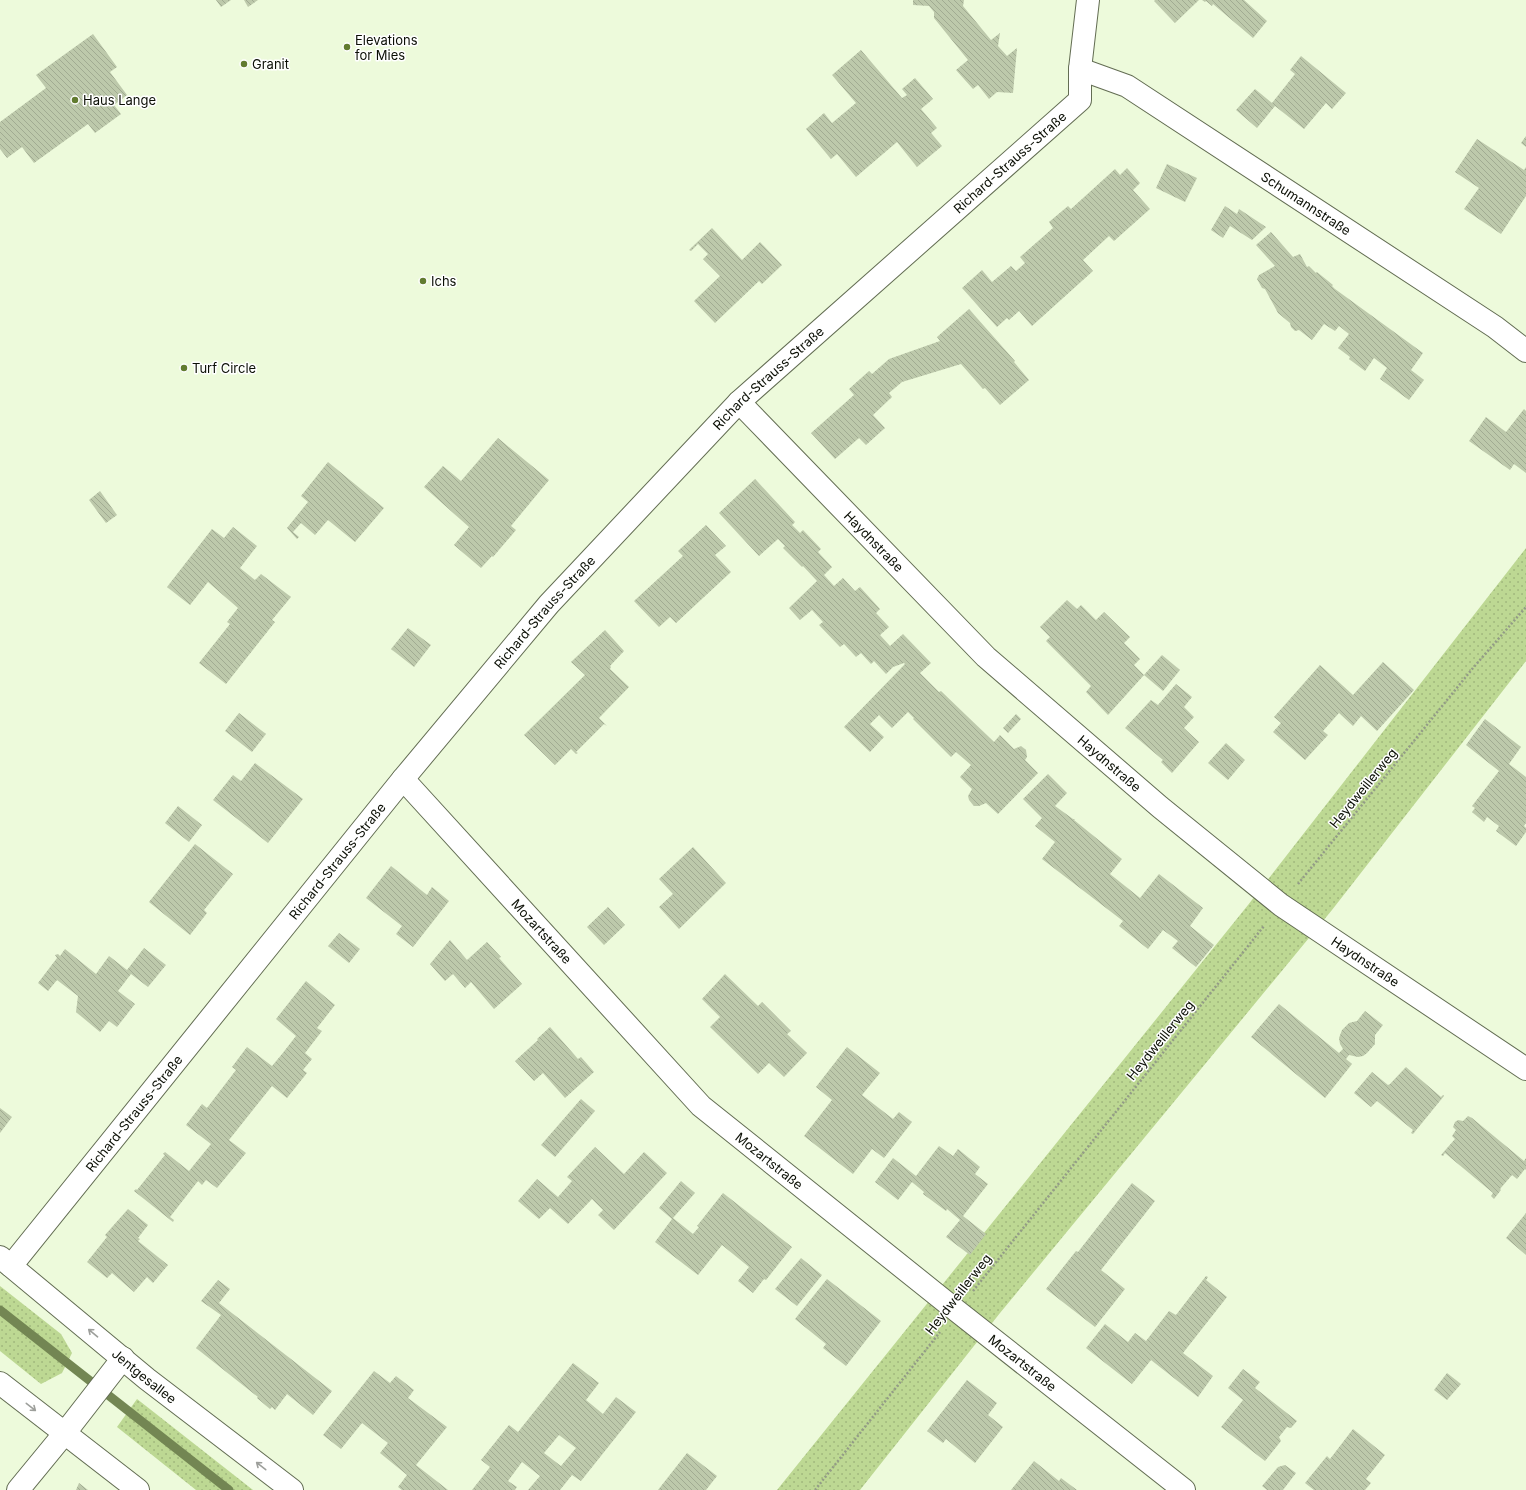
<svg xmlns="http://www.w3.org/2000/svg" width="1526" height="1490" font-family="Inter,sans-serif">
  <defs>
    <pattern id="grass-dots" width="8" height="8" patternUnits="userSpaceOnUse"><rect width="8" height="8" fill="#bdd893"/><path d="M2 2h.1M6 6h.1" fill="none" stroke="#a1b87d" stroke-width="1.8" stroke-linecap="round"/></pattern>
    <pattern id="building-back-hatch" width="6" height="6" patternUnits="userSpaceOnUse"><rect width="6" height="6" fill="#bdc9ab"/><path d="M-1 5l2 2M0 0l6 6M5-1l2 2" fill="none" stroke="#a1ab92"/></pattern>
  </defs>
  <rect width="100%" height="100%" fill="#edfadb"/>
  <g fill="url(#grass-dots)">
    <polygon points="1526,548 1526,661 1332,910 1000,1313 860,1490 777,1490 1248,905"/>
    <polygon points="0,1286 61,1334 72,1353 62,1373 41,1384 0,1351"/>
    <polygon points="137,1399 146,1406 253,1490 196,1490 117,1427"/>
  </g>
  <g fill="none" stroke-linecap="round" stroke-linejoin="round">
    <polyline stroke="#738653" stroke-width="9" points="0,1310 229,1490"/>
  </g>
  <g fill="url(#building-back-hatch)" fill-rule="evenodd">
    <polygon points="216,0 231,0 221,7"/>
    <polygon points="244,0 258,0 248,7"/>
    <polygon points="913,0 964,0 963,6 991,40 1000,33 998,46 1007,56 1017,48 1013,93 997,92 989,99 978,85 973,89 956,70 968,60 934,18 934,12 929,6 913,5"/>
    <polygon points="1155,0 1199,0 1175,23 1154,1"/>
    <polygon points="1202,0 1244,0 1267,21 1253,38 1213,4 1212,6 1206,1 1205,2"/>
    <polygon points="93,34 117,67 110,72 127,95 114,105 121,114 95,133 88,124 34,163 22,147 7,158 0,149 0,122 46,88 36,75"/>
    <polygon points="861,50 902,98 907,95 902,89 915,78 933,99 921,109 937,128 931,133 942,146 917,167 897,142 856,177 837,154 831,159 806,129 824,113 832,123 856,103 832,75"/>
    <polygon points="1301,56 1346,93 1332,109 1326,103 1304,129 1275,106 1257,128 1236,110 1255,89 1272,103 1295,74 1290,70"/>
    <polygon points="1526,136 1526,147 1521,143"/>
    <polygon points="1477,139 1524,170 1526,167 1526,196 1501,234 1464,209 1479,188 1455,172"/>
    <polygon points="1167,164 1197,178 1185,202 1156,188"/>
    <polygon points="1127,168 1140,183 1133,190 1150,209 1114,241 1109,236 1083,260 1093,271 1032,326 1019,311 1009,320 1007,318 997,327 962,288 982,270 992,282 1011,266 1016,271 1025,263 1020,257 1053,228 1049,222 1068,206 1071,209 1115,169 1120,175"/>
    <polygon points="1225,206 1237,214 1239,209 1266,227 1252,240 1230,226 1223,238 1211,230"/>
    <polygon points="712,228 742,260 760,242 782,265 762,284 759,281 715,323 694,301 720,276 703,259 708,254 698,244 691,251 689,250"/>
    <polygon points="1271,232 1293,257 1300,254 1307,267 1309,266 1316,273 1317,272 1333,285 1332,286 1335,289 1423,353 1411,370 1424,380 1409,400 1380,379 1387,368 1374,358 1365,371 1349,359 1350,357 1338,348 1349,334 1339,326 1335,331 1324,324 1312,340 1299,330 1295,331 1291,327 1290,323 1278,313 1265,289 1262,288 1257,279 1259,275 1275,266 1256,245"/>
    <polygon points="969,309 1015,361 1014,362 1029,380 1000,405 985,388 983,389 961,364 902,382 889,393 892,397 873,415 885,428 866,445 859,438 835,459 811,433 854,395 849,389 869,371 872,374 889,359 940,341 937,337"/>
    <polygon points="1524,409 1526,411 1526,473 1514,464 1510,470 1469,441 1486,417 1506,432"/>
    <polygon points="498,438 549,480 511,526 516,530 493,557 492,556 481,568 454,545 469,527 424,487 443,466 461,481"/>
    <polygon points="328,462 384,508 355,542 328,520 315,535 301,523 293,532 299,537 297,539 287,528 308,502 301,496"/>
    <polygon points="755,479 795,522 792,525 800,533 803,530 821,549 818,552 832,567 824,575 834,586 843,578 855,591 860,587 880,609 876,613 889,627 880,635 890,646 903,634 931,663 920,673 939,692 941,691 994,742 1000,735 1014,749 1021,746 1026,750 1027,757 1025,760 1038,773 998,814 986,803 979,806 974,806 969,800 968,796 972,789 960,777 971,765 956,752 951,757 913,719 914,718 908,712 892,728 879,715 870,724 884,737 870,752 844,727 905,664 904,663 893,667 886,674 874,661 871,664 861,653 856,657 844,644 840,647 819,625 823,622 812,610 800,620 789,608 817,581 803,566 802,567 783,548 785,546 778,539 759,556 719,513"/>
    <polygon points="100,491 117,515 106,523 89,500"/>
    <polygon points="706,525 726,546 715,555 731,572 676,623 670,617 659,627 634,601 683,556 678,551"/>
    <polygon points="233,527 257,546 240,568 255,580 261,574 291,597 272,620 275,622 226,684 199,663 230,624 227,622 238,608 208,582 190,605 167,587 212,529 224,538"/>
    <polygon points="1067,600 1077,609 1081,605 1096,620 1104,612 1130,637 1124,643 1140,659 1134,665 1144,675 1108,715 1086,692 1091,686 1046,641 1050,637 1040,627"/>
    <polygon points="408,628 431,645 414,667 391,649"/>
    <polygon points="605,630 624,651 610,666 611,667 610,669 629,687 599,718 607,726 604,724 576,752 578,753 576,754 571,749 555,765 524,735 585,675 571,662"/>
    <polygon points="1162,655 1180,670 1163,691 1144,675"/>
    <polygon points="1383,662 1414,690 1377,731 1361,716 1353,726 1339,713 1323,731 1328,735 1305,760 1273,732 1281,723 1274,717 1320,665 1353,695"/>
    <polygon points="1176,684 1192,697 1184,707 1194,717 1184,728 1199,742 1172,773 1161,762 1163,760 1125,728 1151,700 1158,705"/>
    <polygon points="239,713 266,734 252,752 225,731"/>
    <polygon points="1016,714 1021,719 1008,733 1003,728"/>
    <polygon points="1485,719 1521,747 1509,764 1526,777 1526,823 1524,826 1526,828 1526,832 1516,846 1496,831 1499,826 1487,817 1484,822 1472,812 1475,808 1472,806 1499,771 1466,745"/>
    <polygon points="1226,743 1245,760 1228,780 1208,763"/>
    <polygon points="255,763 303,799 268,843 213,800 233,775 241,781"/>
    <polygon points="1048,774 1067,793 1055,806 1073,819 1075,819 1074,820 1122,859 1110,874 1140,898 1159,874 1203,908 1190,926 1214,945 1196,967 1172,948 1178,941 1163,930 1148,949 1119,926 1123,921 1042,859 1055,842 1035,826 1042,818 1023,799"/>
    <polygon points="178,806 202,825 189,842 165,823"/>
    <polygon points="195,844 233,874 204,910 207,913 190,935 149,902"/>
    <polygon points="693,847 726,883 679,929 659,907 673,894 659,879"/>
    <polygon points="391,866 427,895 432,887 449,901 413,947 396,934 402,926 366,898"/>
    <polygon points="608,907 625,925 604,945 587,927"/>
    <polygon points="339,933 360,949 349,963 328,946"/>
    <polygon points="450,940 467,960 487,942 501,957 499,958 522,984 494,1009 471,982 465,988 453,974 445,981 430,964"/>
    <polygon points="144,948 166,965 148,987 131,974 118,991 135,1004 117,1027 109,1021 100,1032 76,1012 78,996 57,980 48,991 38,983 57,958 55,955 58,954 60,956 65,949 96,974 109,956 127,970"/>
    <polygon points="725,974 758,1006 762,1002 791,1031 787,1034 807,1053 784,1077 769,1063 758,1074 710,1027 720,1017 702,999"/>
    <polygon points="306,981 335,1005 317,1028 322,1031 305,1053 312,1059 303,1070 307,1073 287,1098 272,1086 229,1140 246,1153 217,1188 206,1180 202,1185 198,1181 170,1217 174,1220 173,1222 134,1191 136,1189 137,1190 165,1155 163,1154 165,1152 189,1171 211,1144 186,1125 202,1104 207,1108 236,1070 232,1067 247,1047 272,1066 282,1054 296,1036 276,1019"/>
    <polygon points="1279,1004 1339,1053 1343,1049 1340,1044 1339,1038 1342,1030 1349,1023 1357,1021 1365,1011 1383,1025 1375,1035 1375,1044 1367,1053 1363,1056 1358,1057 1349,1055 1346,1059 1352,1064 1325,1098 1251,1037"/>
    <polygon points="550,1027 578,1059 581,1057 594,1072 565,1098 543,1073 534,1081 515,1061 538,1040 537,1039"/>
    <polygon points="847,1047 880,1073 862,1095 893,1119 899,1112 912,1122 884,1158 872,1149 853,1174 804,1136 832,1100 816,1087"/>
    <polygon points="1406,1067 1441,1097 1443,1095 1444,1096 1413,1134 1411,1133 1413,1130 1377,1101 1371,1107 1354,1093 1372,1072 1388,1085 1390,1084"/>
    <polygon points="581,1099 595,1111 555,1157 541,1145"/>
    <polygon points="0,1108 12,1117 0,1133"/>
    <polygon points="1468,1116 1472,1118 1524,1161 1526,1158 1526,1170 1525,1169 1517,1179 1512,1175 1500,1189 1501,1190 1494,1199 1491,1196 1493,1193 1445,1153 1443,1156 1441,1155 1455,1139 1452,1136 1456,1130 1453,1127 1455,1122 1458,1120 1463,1121"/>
    <polygon points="939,1146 953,1156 958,1149 980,1167 975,1174 988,1184 963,1216 986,1234 970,1255 946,1237 960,1220 947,1209 946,1211 923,1194 924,1192 912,1182 898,1200 875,1182 893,1158 916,1176"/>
    <polygon points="595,1147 624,1174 644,1152 667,1173 614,1230 598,1215 603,1210 592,1199 568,1224 550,1208 539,1219 518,1201 537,1179 558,1197 572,1181 567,1177"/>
    <polygon points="681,1181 695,1193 673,1218 693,1234 699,1227 697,1226 723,1193 792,1247 766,1280 764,1279 753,1293 738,1281 749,1267 722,1245 698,1275 655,1242 672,1219 659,1208"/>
    <polygon points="1132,1183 1155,1201 1101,1270 1125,1289 1095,1327 1046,1289 1076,1251 1078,1252"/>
    <polygon points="128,1209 148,1225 138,1238 140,1239 138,1241 168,1265 153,1283 147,1277 134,1292 112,1273 107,1278 87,1262 107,1237 105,1235"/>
    <polygon points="1526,1213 1526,1255 1506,1238"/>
    <polygon points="801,1258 822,1275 797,1306 775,1289"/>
    <polygon points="1206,1276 1208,1277 1206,1280 1227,1297 1183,1353 1213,1376 1198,1397 1151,1360 1132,1384 1086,1348 1105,1324 1128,1342 1135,1333 1146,1341 1169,1311 1176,1315"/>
    <polygon points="827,1279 881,1321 846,1366 823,1348 826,1344 795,1319"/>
    <polygon points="218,1280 230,1289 219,1303 332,1391 313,1415 287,1394 275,1410 272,1407 270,1409 257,1398 258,1397 196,1348 221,1315 201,1301"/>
    <path d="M573,1363L599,1383L586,1400L603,1414L616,1397L636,1412L581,1481L572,1475L560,1490H528L540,1476L522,1462L508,1481L517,1487L515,1490H472L490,1467L481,1460L509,1425L518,1432ZM559,1435L576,1448L561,1466L544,1453Z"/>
    <polygon points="1243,1369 1260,1382 1255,1388 1297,1421 1291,1428 1287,1427 1279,1437 1281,1441 1265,1461 1221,1427 1243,1400 1228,1388"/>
    <polygon points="374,1371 390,1383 396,1376 414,1390 408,1398 447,1427 416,1465 448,1490 402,1490 398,1487 407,1475 380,1453 388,1443 362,1423 341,1449 323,1435"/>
    <polygon points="1447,1373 1461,1384 1447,1400 1434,1390"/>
    <polygon points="967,1380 997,1403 988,1415 1003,1427 975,1463 946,1439 943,1443 927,1431"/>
    <polygon points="1353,1429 1385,1455 1366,1479 1371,1483 1365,1490 1314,1490 1305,1483 1327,1456 1330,1459"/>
    <polygon points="687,1453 717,1476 706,1490 658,1490"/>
    <polygon points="1034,1461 1059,1481 1061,1478 1077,1490 1011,1490"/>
    <polygon points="1285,1465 1296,1473 1283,1490 1267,1490 1262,1486 1278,1467"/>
    <polygon points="79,1483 88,1490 76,1490"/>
  </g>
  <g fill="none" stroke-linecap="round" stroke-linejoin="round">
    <defs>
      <g id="minor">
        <path id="s1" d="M1080,69L1127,86L1495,327L1526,351"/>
        <path id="s2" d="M739,402L986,657L1160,807L1281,905L1526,1069"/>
        <path id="s3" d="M403,779L701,1106L957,1311L1184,1490"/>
        <path id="s4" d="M0,1257L147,1379L292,1490"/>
        <path id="s5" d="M11,1266L403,779L549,604L739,402L1080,100V69L1088,0"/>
        <polyline points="0,1383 138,1490"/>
        <polyline points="18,1490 64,1434 123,1358"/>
      </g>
    </defs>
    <use href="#minor" stroke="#636d53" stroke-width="24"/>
    <g stroke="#939c86" stroke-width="2.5" stroke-dasharray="2 2" stroke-linecap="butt">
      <polyline points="1298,884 1473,668 1526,607"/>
      <polyline points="973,1291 1264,926"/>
      <polyline points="815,1490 940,1332"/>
    </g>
    <use href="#minor" stroke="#fff" stroke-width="22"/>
  </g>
  <defs><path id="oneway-shaft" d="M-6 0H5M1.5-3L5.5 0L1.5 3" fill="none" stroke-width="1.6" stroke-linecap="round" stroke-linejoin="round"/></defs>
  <g stroke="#9d9f9b">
    <use href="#oneway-shaft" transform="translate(93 1333) rotate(-140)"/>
    <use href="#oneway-shaft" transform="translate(31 1407) rotate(38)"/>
    <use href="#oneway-shaft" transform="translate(261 1466) rotate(-142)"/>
  </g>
  <g fill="#617b2f" stroke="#fff" stroke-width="1.5">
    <circle cx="347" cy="47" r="4"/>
    <circle cx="244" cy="64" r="4"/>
    <circle cx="75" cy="100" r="4"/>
    <circle cx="423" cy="281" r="4"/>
    <circle cx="184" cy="368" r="4"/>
  </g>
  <g text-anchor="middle" stroke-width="3" stroke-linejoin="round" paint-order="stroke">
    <g font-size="13" fill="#0b0f05" stroke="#fff" text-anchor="start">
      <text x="355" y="45">Elevations<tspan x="355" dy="15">for Mies</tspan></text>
      <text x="252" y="69">Granit</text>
      <text x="83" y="105">Haus Lange</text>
      <text x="431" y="286">Ichs</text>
      <text x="192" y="373">Turf Circle</text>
    </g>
    <g font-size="13" fill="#0b0f05" stroke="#fff">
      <text dy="5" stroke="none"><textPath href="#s5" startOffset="1492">Richard-Strauss-Straße</textPath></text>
      <text dy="5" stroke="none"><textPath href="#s1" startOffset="264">Schumannstraße</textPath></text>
      <text dy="5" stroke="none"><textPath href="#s5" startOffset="1168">Richard-Strauss-Straße</textPath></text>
      <text dy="5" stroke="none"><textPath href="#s2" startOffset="194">Haydnstraße</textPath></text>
      <text dy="5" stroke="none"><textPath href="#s5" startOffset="844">Richard-Strauss-Straße</textPath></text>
      <text dy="5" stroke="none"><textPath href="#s2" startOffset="518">Haydnstraße</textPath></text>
      <text transform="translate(1363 788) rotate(-51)" y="5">Heydweillerweg</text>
      <text dy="5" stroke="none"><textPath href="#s5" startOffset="520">Richard-Strauss-Straße</textPath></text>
      <text dy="5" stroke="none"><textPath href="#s3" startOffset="206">Mozartstraße</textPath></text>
      <text dy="5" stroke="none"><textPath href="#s2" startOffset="842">Haydnstraße</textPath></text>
      <text transform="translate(1160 1040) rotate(-51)" y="5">Heydweillerweg</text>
      <text dy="5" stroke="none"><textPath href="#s5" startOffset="196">Richard-Strauss-Straße</textPath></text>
      <text dy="5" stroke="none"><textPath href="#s3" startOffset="530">Mozartstraße</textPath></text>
      <text transform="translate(958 1294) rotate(-52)" y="5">Heydweillerweg</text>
      <text dy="5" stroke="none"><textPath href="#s3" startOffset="854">Mozartstraße</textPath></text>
      <text dy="5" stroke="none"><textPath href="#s4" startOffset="187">Jentgesallee</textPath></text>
    </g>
  </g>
</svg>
